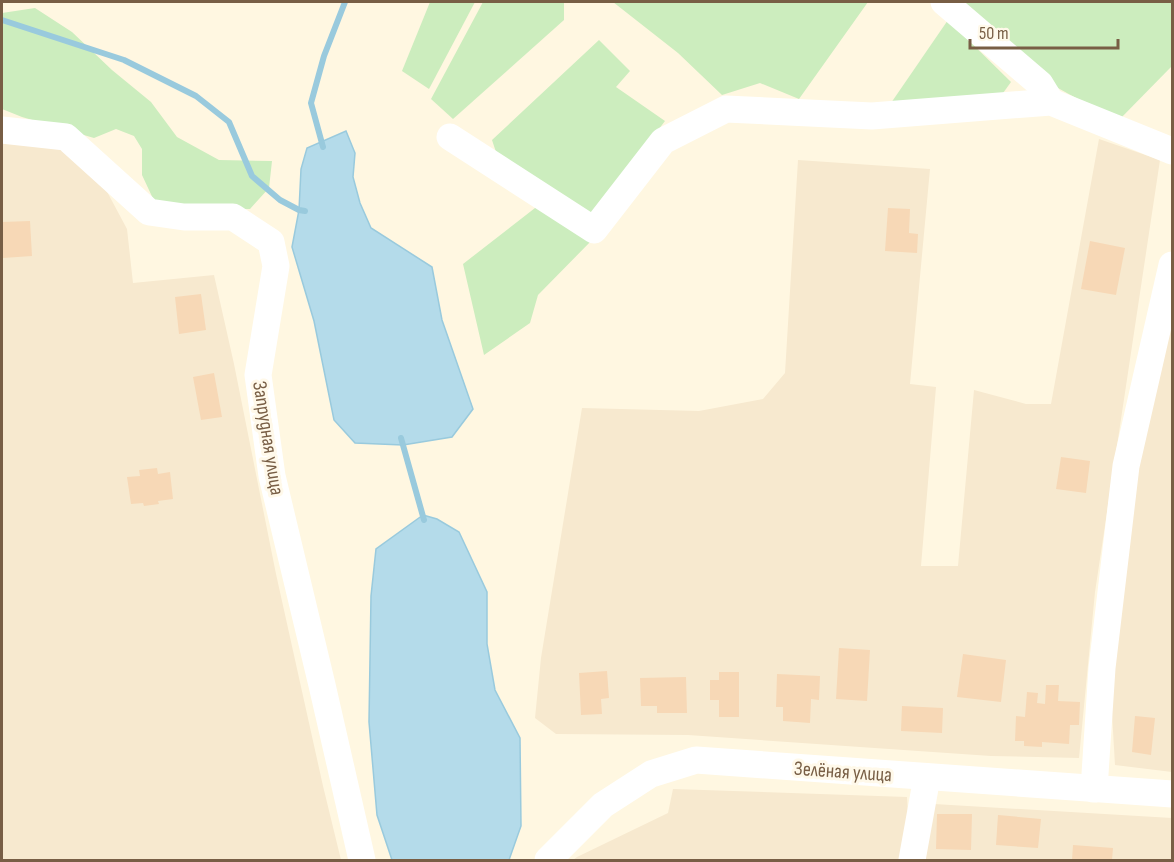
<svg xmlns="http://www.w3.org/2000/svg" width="1174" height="862" font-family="'Sofia Sans Condensed',sans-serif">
  <rect width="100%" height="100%" fill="#fff7e1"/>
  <g fill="#f7e9cf">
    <polygon points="1099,139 1160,160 1095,592 1079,758 991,756 688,735 556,734 535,718 541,658 582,408 699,411 763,399 785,373 798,160 930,169 910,384 936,387 921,566 958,566 974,390 1026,404 1051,404"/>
    <polygon points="2,142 68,150 104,186 127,229 133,283 214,275 234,364 276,574 323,786 341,860 2,860"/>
    <polygon points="1172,316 1172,772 1115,765 1109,663 1143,430"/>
    <polygon points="673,789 907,797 908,815 901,860 573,860 577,857 668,813"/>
    <polygon points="934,804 1172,818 1172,860 923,860"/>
  </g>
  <g fill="#ccedbe">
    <polygon points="430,2 475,2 429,89 402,71"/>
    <polygon points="483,2 564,2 564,20 453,119 431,99"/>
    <polygon points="613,2 868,2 799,99 760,83 722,95 678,53"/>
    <polygon points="955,2 1172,2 1172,66 1118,121 1056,87"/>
    <polygon points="35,8 72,32 112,70 151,102 177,137 219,160 272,161 269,188 250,209 197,210 156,205 142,175 142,149 134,136 116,129 94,138 22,117 2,109 2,13"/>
    <polygon points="948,20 1011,82 998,100 891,103"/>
    <polygon points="599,40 630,71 616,87 665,121 592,217 496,152 492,140"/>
    <polygon points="544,201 595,237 538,295 530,323 484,355 463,264"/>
  </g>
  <g fill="#b4dbea" stroke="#99cadd" stroke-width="1.5">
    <polygon points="346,131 355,153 353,177 360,203 371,228 432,267 442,320 473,409 452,437 403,445 355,443 334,420 314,321 292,247 299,210 301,169 307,148"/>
    <polygon points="423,515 437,519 459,532 487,592 487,644 495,690 520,738 521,826 509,860 392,860 377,815 369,722 371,596 376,549"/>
  </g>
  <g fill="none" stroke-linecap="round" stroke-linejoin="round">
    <g stroke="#99cadd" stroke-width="6">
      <polyline points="2,20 124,60 196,96 229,122 252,176 280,200 299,210 305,211"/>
      <polyline points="323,147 311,103 324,56 345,2"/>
      <polyline points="401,438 424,520"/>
    </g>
  </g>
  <g fill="#f7d8b6">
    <polygon points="888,208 910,209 909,233 918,234 917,253 885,251"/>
    <polygon points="30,221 32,256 3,258 2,222"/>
    <polygon points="1090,241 1125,248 1116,295 1081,289"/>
    <polygon points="201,294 206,330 179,334 175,297"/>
    <polygon points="214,373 222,417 201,420 193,377"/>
    <polygon points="1061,457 1090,461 1086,493 1056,489"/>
    <polygon points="157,468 158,474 170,472 173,499 158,501 159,504 144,506 143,503 131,504 127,477 140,476 139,470"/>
    <polygon points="839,648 870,650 867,701 836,699"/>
    <polygon points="963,654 1006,660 1001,702 957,697"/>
    <polygon points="607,671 609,698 601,699 602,714 581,715 579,673"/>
    <polygon points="719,672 739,672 739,717 719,717 719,700 710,700 710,680 719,680"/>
    <polygon points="777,674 820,676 819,700 811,699 810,723 783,721 783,707 776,707"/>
    <polygon points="686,677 687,713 657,713 657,706 641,706 640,678"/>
    <polygon points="1046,685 1059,685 1058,701 1080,702 1079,725 1070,725 1069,744 1042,742 1042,747 1024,746 1024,741 1015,741 1016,716 1025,717 1027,692 1038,693 1037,703 1045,704"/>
    <polygon points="902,706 943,708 942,733 901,731"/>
    <polygon points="1135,716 1155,718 1151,755 1132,752"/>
    <polygon points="937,814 972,814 971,850 936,849"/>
    <polygon points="998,815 1041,819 1038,848 996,845"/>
    <polygon points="1073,845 1113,848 1112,860 1072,860"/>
  </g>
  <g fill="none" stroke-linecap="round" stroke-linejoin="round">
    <g stroke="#fff" stroke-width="27">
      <polyline points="944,2 1040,84 1051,102"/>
      <polyline points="2,130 66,137 149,212 184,217 233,217 271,242 276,266 258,375 272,476 322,685 362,860"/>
      <polyline points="450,137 594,230 663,141 726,109 872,116 1051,102 1172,151"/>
      <polyline points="1094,789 1102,668 1126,466 1172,265"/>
      <polyline points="548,860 603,805 651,774 696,760 1172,794"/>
      <polyline points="912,860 927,777"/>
    </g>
  </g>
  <g text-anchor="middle" stroke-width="6" stroke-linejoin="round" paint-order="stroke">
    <g font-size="20" fill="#785e45" stroke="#fff9ea">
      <text transform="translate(269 438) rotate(81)" y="7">Запрудная улица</text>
      <text transform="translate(843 771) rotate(4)" y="7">Зелёная улица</text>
    </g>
  </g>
  <rect width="1174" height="862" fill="none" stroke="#785e45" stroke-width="6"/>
  <path d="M970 39v9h148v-9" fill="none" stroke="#785e45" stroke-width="3"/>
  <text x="979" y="39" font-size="18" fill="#785e45" stroke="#fff9ea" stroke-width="4.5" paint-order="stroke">50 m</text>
</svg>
